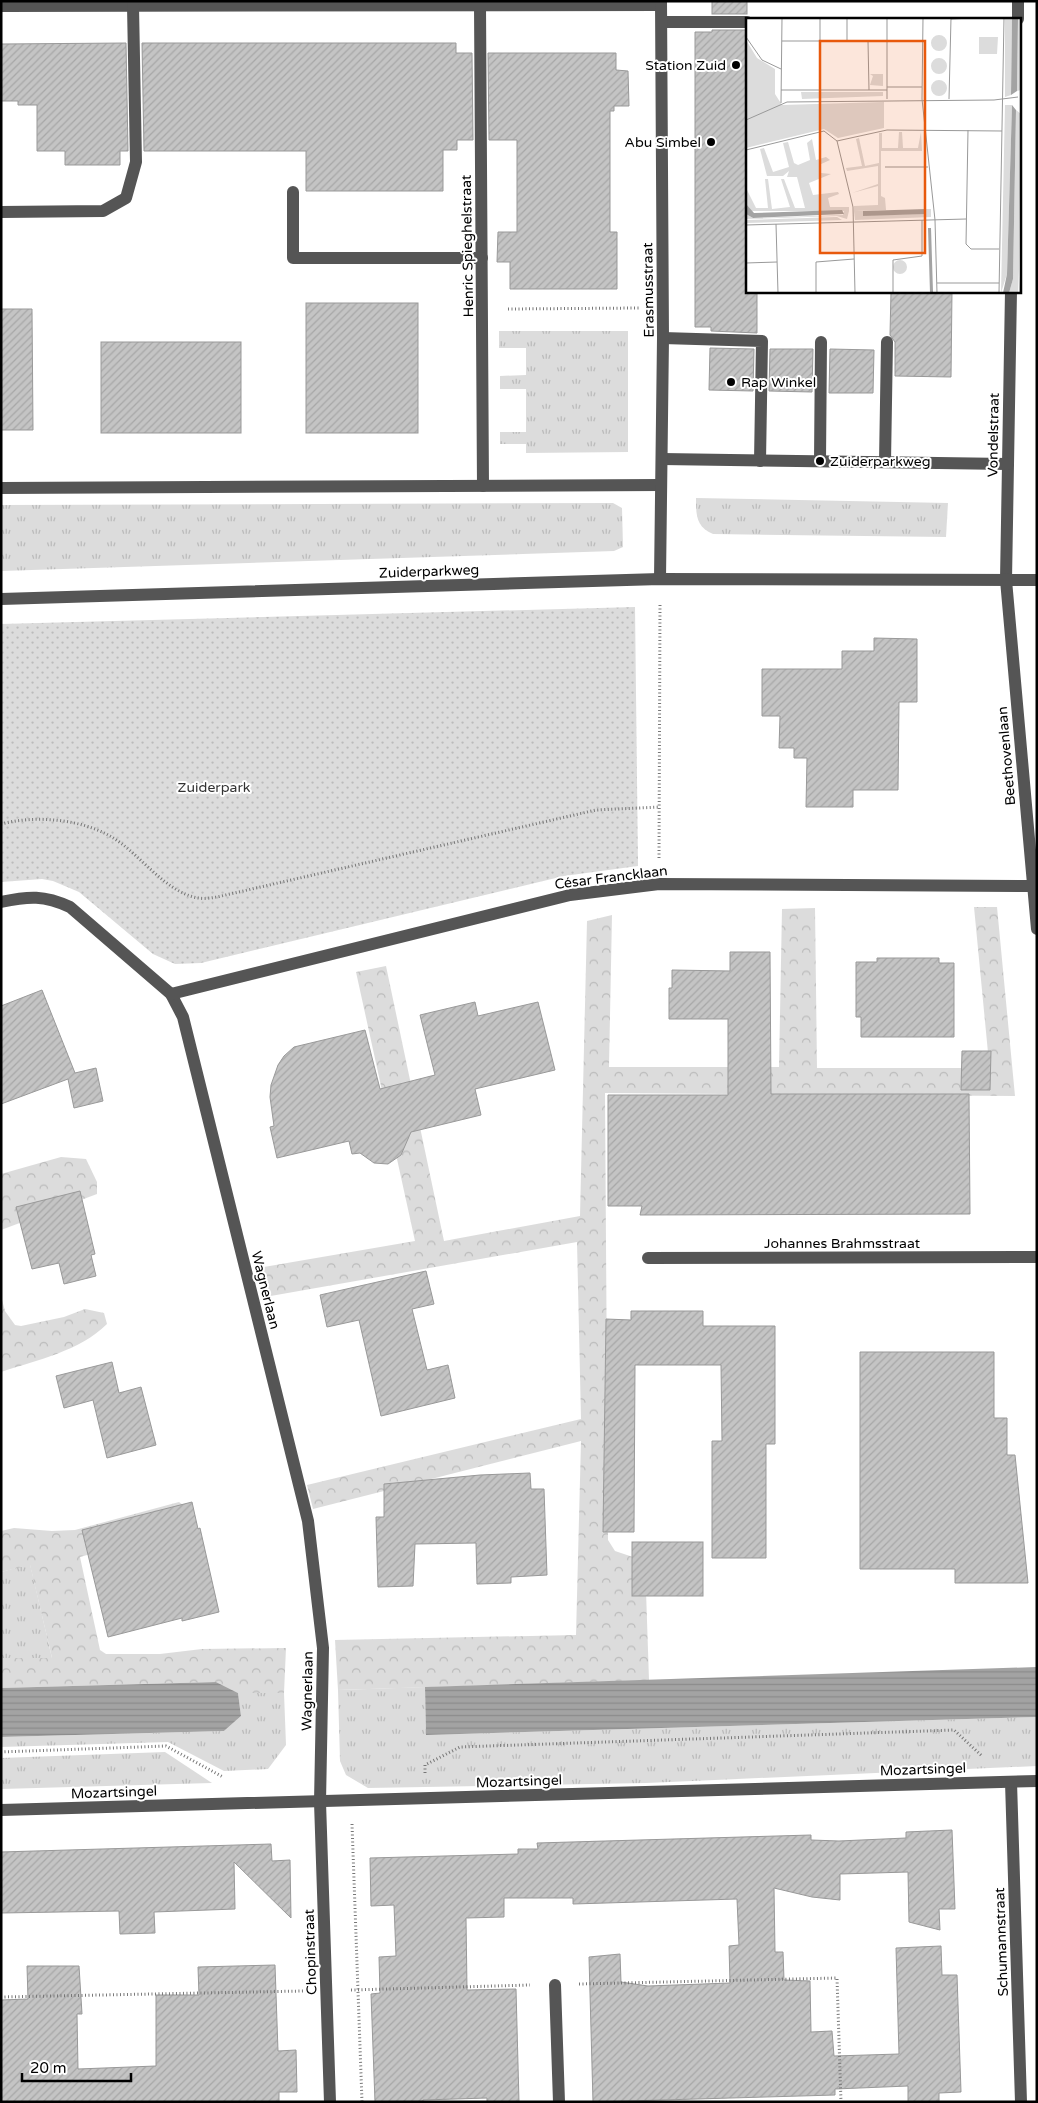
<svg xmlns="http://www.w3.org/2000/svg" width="1038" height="2103" font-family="'Varela Round',sans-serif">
  <defs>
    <pattern id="grass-tufts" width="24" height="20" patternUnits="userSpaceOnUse" patternTransform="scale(1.25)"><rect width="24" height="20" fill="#dcdcdc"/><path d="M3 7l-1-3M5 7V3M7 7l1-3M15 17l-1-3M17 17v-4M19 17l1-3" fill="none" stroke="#bbb"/></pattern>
    <pattern id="forest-crowns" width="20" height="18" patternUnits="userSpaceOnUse" patternTransform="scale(1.25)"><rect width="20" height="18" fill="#dcdcdc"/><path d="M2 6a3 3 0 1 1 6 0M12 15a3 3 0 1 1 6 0" fill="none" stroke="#bbb"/></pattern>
    <pattern id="park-dots" width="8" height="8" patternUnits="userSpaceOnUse" patternTransform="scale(1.25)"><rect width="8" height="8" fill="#dcdcdc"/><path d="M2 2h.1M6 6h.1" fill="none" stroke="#bbb" stroke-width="1.8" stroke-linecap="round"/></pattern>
    <pattern id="water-rules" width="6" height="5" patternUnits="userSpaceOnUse" patternTransform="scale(1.25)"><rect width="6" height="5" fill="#a3a3a3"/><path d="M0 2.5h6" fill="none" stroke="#8b8b8b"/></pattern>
    <pattern id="building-hatch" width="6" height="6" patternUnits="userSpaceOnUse" patternTransform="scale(1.25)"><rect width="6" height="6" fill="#c4c4c4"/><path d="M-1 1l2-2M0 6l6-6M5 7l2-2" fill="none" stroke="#a7a7a7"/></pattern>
  </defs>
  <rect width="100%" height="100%" fill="#fff"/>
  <g fill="url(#grass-tufts)">
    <polygon points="499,331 628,331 628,452 526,453 526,444 500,444 500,432 526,432 526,389 500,389 500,376 526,375 526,348 499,348"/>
    <path d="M696,498L948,503L946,537L713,534C696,527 696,515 696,498Z"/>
    <polygon points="613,503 622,508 623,547 614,551 1,571 1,505"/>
    <polygon points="30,1564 52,1658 1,1658 1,1572"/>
    <polygon points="425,1687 426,1735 1037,1717 1037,1766 646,1783 368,1788 346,1775 340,1761 338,1690"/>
    <polygon points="238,1693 284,1693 286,1745 268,1769 224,1771 168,1742 1,1747 1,1737 224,1731 241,1716"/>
    <polygon points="165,1752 212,1783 1,1789 1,1758"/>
  </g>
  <g fill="url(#forest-crowns)">
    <polygon points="974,907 997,907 1015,1096 605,1093 608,1540 615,1551 645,1561 649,1680 338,1690 335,1640 576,1635 581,1441 313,1509 307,1485 581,1419 577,1242 265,1297 258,1268 415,1241 356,972 386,966 444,1241 580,1216 587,921 612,915 609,1067 779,1067 782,909 815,908 817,1068 970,1068 989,1063"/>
    <polygon points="61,1157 86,1159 97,1182 97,1194 1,1230 1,1174"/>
    <path d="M1,1296L5,1311L15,1325L21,1326L64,1317L85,1309L104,1313L107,1324C80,1351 37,1360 1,1372Z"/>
    <polygon points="179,1502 183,1505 190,1526 80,1557 100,1650 106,1654 160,1654 202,1649 286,1648 284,1693 238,1693 216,1682 1,1688 1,1658 52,1658 30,1565 1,1572 1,1531 14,1528 52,1531 75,1530"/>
  </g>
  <polygon fill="url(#park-dots)" points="635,607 638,866 564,876 201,963 175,964 153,954 79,892 53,881 42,879 1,882 1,624"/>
  <g fill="url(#water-rules)">
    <polygon points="1037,1667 1037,1717 426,1735 425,1687"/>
    <polygon points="216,1682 238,1693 241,1716 224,1731 1,1737 1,1688"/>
  </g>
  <g fill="url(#building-hatch)" stroke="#999">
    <rect x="712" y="1" width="35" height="13"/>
    <polygon points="712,30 747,30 747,291 757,291 757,333 711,331 711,327 695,327 695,32 712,32"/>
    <polygon points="126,43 128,151 120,151 120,165 65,165 65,151 37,151 37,105 18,105 18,101 1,101 1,44"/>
    <polygon points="142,43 456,43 456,53 472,53 473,140 457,140 457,150 443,150 443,191 306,191 306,151 144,151"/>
    <polygon points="488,53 616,53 616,70 628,71 629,106 614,106 614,111 610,111 610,232 617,232 617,289 510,289 510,262 497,262 498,232 517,232 517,140 489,140"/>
    <polygon points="891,291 952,291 951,377 895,376 895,342 890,335"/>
    <rect x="306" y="303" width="112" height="130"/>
    <polygon points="1,309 32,309 33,430 1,430"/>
    <rect x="101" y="342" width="140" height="91"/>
    <polygon points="710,348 754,349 753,391 709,390"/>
    <polygon points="770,349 813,349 812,392 769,391"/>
    <polygon points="830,349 874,350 873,393 829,393"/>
    <polygon points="874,638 917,639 917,702 899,702 898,790 853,790 853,807 806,807 807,758 794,758 794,748 779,748 780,716 762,716 762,669 842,669 842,651 874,651"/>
    <polygon points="730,952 770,952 771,1094 969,1094 970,1214 640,1215 642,1206 608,1206 608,1095 728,1095 728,1019 669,1019 669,988 672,988 672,970 730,971"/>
    <polygon points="877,958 939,958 939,963 954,963 954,1037 861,1037 861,1017 856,1017 856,962 877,962"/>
    <polygon points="42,990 75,1073 96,1068 103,1101 74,1108 68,1079 1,1104 1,1006"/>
    <polygon points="475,1002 478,1016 538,1002 555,1070 475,1089 481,1115 411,1132 401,1155 388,1164 374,1163 360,1153 352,1154 349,1141 277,1158 270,1127 274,1126 270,1097 271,1085 278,1065 284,1056 294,1047 365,1030 380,1089 435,1075 420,1015"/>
    <polygon points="962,1051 991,1051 990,1090 961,1090"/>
    <polygon points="80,1191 95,1254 91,1255 96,1276 64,1284 59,1263 32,1269 16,1207"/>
    <polygon points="426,1271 434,1304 412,1309 427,1370 448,1365 455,1398 381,1416 359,1320 327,1327 320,1295"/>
    <polygon points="631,1311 703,1311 703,1326 775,1326 775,1444 766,1444 766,1558 712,1558 712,1441 722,1441 721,1365 635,1365 634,1532 603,1532 606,1319 631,1320"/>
    <polygon points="860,1352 994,1352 994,1418 1007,1418 1007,1455 1015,1455 1028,1583 955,1583 955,1569 860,1569"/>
    <polygon points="112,1362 119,1393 141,1387 156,1445 107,1458 93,1400 64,1408 56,1376"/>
    <polygon points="530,1473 531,1489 544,1489 547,1575 511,1577 511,1583 477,1584 476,1543 415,1544 413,1586 378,1587 376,1517 384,1517 384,1484 480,1475"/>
    <polygon points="192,1502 198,1529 200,1528 219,1612 182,1621 182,1618 108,1637 82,1530"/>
    <rect x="632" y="1542" width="71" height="54"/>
    <polygon points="952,1830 955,1909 939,1909 940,1930 909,1922 908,1872 840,1874 840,1900 812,1897 774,1888 775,1952 783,1952 784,1980 810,1981 811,2032 832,2031 834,2056 899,2054 896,1948 941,1946 942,1975 957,1975 961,2092 939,2093 939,2102 908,2102 908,2086 835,2089 835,2095 593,2102 589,1957 620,1954 621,1982 648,1986 730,1983 729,1946 739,1945 737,1899 573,1904 573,1898 504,1898 504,1917 466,1918 467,1990 516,1989 519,2102 487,2102 487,2098 423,2100 423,2102 375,2102 371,1994 380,1993 379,1957 396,1956 394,1905 371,1906 370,1858 518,1854 518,1849 538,1849 537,1843 811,1835 811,1840 839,1841 906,1838 906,1832"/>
    <polygon points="271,1844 272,1861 290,1860 291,1918 234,1862 235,1909 154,1912 155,1933 120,1934 119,1911 1,1913 1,1852"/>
    <polygon points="275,1965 278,2051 296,2050 297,2092 279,2092 279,2102 1,2102 1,2000 28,1999 27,1966 79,1966 82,2014 77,2014 78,2069 156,2066 156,1995 199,1995 198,1967"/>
  </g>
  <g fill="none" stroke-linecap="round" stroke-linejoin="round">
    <g stroke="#777" stroke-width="3" stroke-dasharray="1 2.5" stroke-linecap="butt">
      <polyline points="508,309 639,308"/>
      <path d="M1,824C35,815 80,819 110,836C139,852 164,892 198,898C204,899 211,898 217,897L596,810L660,807"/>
      <polyline points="659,858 660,605"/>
      <polyline points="1,1752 166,1746 223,1777"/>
      <polyline points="425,1773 425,1765 460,1747 954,1730 982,1756"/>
      <polyline points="352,1824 362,2102"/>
      <polyline points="579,1984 837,1978 841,2102"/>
      <polyline points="351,1990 530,1985"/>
      <polyline points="1,1997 303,1991"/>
    </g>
    <g stroke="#555" stroke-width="12">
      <polyline points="480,5 483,486"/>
      <polyline points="1,6 661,5"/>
      <polyline points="1018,19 1018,1"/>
      <polyline points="662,22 747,22"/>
      <polyline points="293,192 293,258 482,258"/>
      <polyline points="1,212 103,211 126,198 136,162 133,6"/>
      <polyline points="1011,291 1006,580 1037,929"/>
      <polyline points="663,338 762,341 760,461"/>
      <polyline points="662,459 1008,464"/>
      <polyline points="820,461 821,342"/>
      <polyline points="885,462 887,342"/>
      <polyline points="1,488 661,485"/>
      <polyline points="660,579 663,338 661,1"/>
      <polyline points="1,599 660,579 1037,580"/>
      <path d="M1,902C29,896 44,895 70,907L171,994L183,1017L308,1521L323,1648L320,1802L330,2102"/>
      <polyline points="171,994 570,895 659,884 1037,886"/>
      <polyline points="648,1258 1037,1257"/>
      <polyline points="1011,1782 1021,2102"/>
      <polyline points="1,1810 1037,1781"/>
      <polyline points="555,1985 559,2102"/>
    </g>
  </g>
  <g fill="#000" stroke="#fff" stroke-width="2">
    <circle cx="736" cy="65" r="5"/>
    <circle cx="711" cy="142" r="5"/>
    <circle cx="731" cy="382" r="5"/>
    <circle cx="820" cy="461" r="5"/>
  </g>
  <g text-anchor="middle" stroke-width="4" stroke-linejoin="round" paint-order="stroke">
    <g font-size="14" fill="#000" stroke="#fff" text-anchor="end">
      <text x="726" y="70">Station Zuid</text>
      <text x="701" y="147">Abu Simbel</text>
      <text x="741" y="387" text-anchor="start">Rap Winkel</text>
      <text x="830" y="466" text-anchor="start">Zuiderparkweg</text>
    </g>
    <g font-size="14" fill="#000" stroke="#fff">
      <text transform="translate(467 246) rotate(-91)" y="5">Henric Spieghelstraat</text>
      <text transform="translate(648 290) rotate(-91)" y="5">Erasmusstraat</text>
      <text transform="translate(993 435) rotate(-89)" y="5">Vondelstraat</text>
      <text transform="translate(429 571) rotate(-2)" y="5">Zuiderparkweg</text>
      <text transform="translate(1006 756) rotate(-95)" y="5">Beethovenlaan</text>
      <text transform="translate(611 877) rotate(-7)" y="5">César Francklaan</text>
      <text x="842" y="1248">Johannes Brahmsstraat</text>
      <text transform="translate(266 1290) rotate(76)" y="5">Wagnerlaan</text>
      <text transform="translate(307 1691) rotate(-89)" y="5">Wagnerlaan</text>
      <text transform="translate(923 1769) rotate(-2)" y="5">Mozartsingel</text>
      <text transform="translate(519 1781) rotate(-2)" y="5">Mozartsingel</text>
      <text transform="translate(114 1792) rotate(-2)" y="5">Mozartsingel</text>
      <text transform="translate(1001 1942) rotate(-92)" y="5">Schumannstraat</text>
      <text transform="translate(310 1952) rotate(-92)" y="5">Chopinstraat</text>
    </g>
    <g font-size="14" fill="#333" stroke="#fff">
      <text x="214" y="792">Zuiderpark</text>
    </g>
  </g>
  <g transform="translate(746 18)">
    <rect width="275" height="275" fill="#fff"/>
    <path d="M259,0H266L265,77L259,79ZM272,0H275V72L271,73ZM185 25a8 8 0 1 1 16 0a8 8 0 1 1-16 0ZM233,19H252L251,36H233ZM185 48a8 8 0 1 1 16 0a8 8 0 1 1-16 0ZM124,56H137V68L124,67L127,58ZM185 70a8 8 0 1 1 16 0a8 8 0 1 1-16 0ZM55,74H137V78L56,81ZM259,87H266L261,256L255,275ZM270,92L275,96L273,251L272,275H263L267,261ZM180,191H185V199L109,202L108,193H117V197L180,196ZM98,193H103L101,201L91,198L0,201V196L7,200L97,197ZM91,199L96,202L0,205V202Z" fill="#dcdcdc"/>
    <path d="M153,114H156L157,130H172L175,114L176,133H135V178L139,180L140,192L108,193V188L132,187V168L106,175L132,166V148L101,153L100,150L116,148L110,121L113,120L119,148L133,145V115H136V130H152ZM66,121L70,142L80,139L84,142L73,147L75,155L85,156L63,165L67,177L92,174L93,176L82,180L84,189H103V193H4L0,186V170L10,190H22L19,161H22L26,191L44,189L35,161H38L49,190H59L51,159H41L43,153L37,158H21L14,131L18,130L27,154L43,149L37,125L42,124L48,145L52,147L64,142L61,125Z" fill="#dcdcdc"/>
    <path d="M0,22L11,40L29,51V76L36,87L138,84V110L92,120L78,111L0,130ZM147 249a7 7 0 1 1 14 0a7 7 0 1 1-14 0Z" fill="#dcdcdc"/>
    <path d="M266,0H272L271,73L265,77ZM266,87L270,92L267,261L263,275H257L261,256ZM0,186L8,195L96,192L98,196L7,200L0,196ZM180,191V196L117,198V193ZM182,210H185L187,274L184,275Z" fill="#a3a3a3"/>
    <path fill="none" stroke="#999" stroke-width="1" d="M177,0L176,81L189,202L191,275M205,1L226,0M0,19L16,42L35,51M36,23H141M74,23V0M101,23V0M122,23L123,72M141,69H176M35,72H141M141,81V0M203,81L205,0M35,85L36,0M0,102L41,84L248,82L272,79M222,112L220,226L225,231H253M91,123L141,112L256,113M0,132L78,113L91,123L107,189L109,275M139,149H182M30,206L32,275M0,207L220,201M0,245L31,244M191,265H253M70,275V244L108,241M147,275V242L176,238V202M253,275L258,0M274,275L275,242"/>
    <path fill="#e8590c" fill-opacity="0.15" stroke="#e8590c" stroke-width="2.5" d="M74,23H179V235H74Z"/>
    <rect width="275" height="275" fill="none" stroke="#000" stroke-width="2.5"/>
  </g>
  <rect width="1038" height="2103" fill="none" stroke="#000000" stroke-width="5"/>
  <path d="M22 2073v8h109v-8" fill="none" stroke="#000000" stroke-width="2.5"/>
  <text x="30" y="2073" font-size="15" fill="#000000" stroke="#ffffff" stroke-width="4" paint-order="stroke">20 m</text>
</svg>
